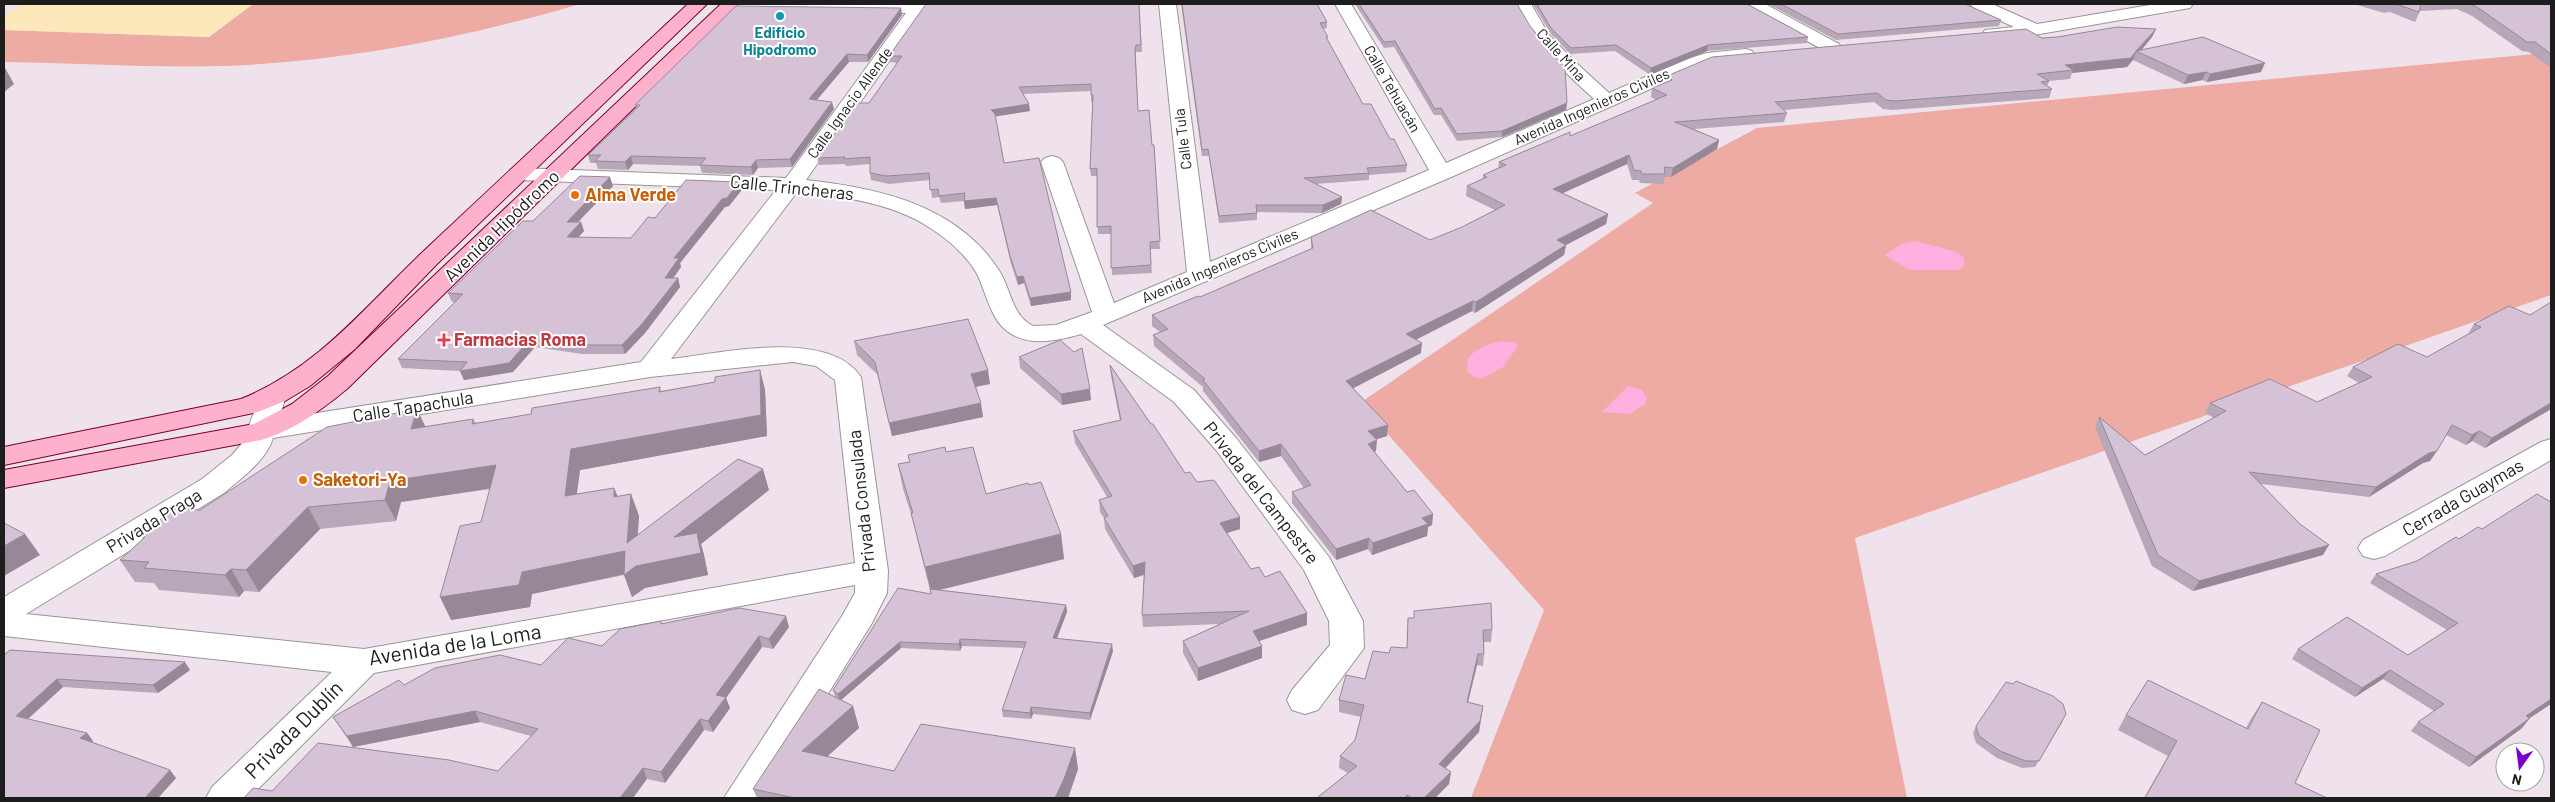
<svg xmlns="http://www.w3.org/2000/svg" width="2555" height="802" font-family="Barlow,sans-serif">
  <rect width="100%" height="100%" fill="#efe2ec"/>
  <g fill="#eeaba4">
    <path d="M253,4H580C464,38 343,62 223,66C150,68 77,63 4,62V30L209,37Z"/>
    <polygon points="2534,54 2551,66 2551,295 1855,538 1907,798 1471,798 1544,610 1360,403 1653,203 1635,193 1757,128"/>
  </g>
  <g fill="#ffb0e0">
    <polygon points="1916,241 1956,252 1964,258 1964,265 1959,270 1910,270 1884,255 1902,244"/>
    <path d="M1502,341L1515,343L1518,346L1503,367L1481,379L1474,377L1467,371C1468,367 1467,361 1469,358C1473,350 1494,342 1502,341Z"/>
    <polygon points="1628,386 1642,390 1647,398 1645,404 1630,414 1602,412"/>
  </g>
  <polygon fill="#fde8bb" points="23,4 253,4 209,37 4,30 4,16"/>
  <g fill="none" stroke-linecap="round" stroke-linejoin="round">
    <defs>
      <g id="minor">
        <path d="M722,4H929L806,180C879,188 958,205 1000,272C1011,290 1012,316 1033,326L1056,325L1092,312L1041,162L1045,158L1052,156L1059,158L1063,162L1114,303L1187,272L1159,4H1176L1210,262L1429,170L1335,4H1351L1446,163L1594,99C1562,70 1533,43 1515,4H1531L1549,35L1573,60L1609,93L1684,60L1707,53L1746,49L1752,51L1755,55L1752,59C1734,63 1716,62 1698,68L1449,178L1103,325L1194,390L1236,438L1329,557L1363,621L1364,648L1318,710L1305,714L1292,710L1287,700L1292,690L1330,645L1329,621L1304,570L1216,450L1174,402L1081,334C1048,344 1009,349 992,311C986,299 983,285 976,272C967,257 953,244 939,234C900,204 844,196 797,192L671,359C722,353 828,328 861,377L888,571L887,593L872,623L763,798H724L842,616L855,593V585L374,673L249,798H206L212,787L332,672L4,636V597L202,479L232,455L243,442L261,393L271,391L281,393L285,399L279,419L641,362L776,190L519,180L511,179L508,174L511,169L519,168L786,178L906,13L729,11L723,10L720,6ZM793,362L816,366L835,380L855,563L364,649L26,614L224,493C241,478 266,461 273,438L650,377Z"/>
        <polygon points="1744,4 1765,4 1839,44 1842,48 1839,52 1827,52 1747,8"/>
        <polygon points="1971,4 1992,4 2037,24 2156,4 2193,4 2190,8 2184,9 2034,35 1991,39 1985,38 1982,34 1985,30 2014,27 1973,8"/>
        <polygon points="2551,439 2551,460 2385,556 2374,559 2363,556 2358,548 2363,540 2541,442"/>
      </g>
      <g id="secondary">
        <path d="M688,4H707L436,265L355,349L310,386L285,401L258,412L4,465V447L241,399C320,367 367,304 428,247C514,166 601,85 688,4Z"/>
        <path d="M721,4H740L348,388C323,409 293,431 261,440L4,488V470L254,424L292,404L328,376Z"/>
      </g>
    </defs>
    <use href="#minor" stroke="#979797" stroke-width="2"/>
    <use href="#secondary" stroke="#780023" stroke-width="2"/>
    <use href="#minor" fill="#fff" fill-rule="evenodd"/>
    <use href="#secondary" fill="#feb1cc" fill-rule="evenodd"/>
  </g>
  <g fill="#b8a7b8">
    <polygon points="1139,4 1142,52 1136,52 1136,59 1138,110 1152,145 1154,145 1160,249 1150,249 1152,273 1112,275 1111,234 1098,234 1097,176 1091,176 1090,169 1093,102 1091,102 1091,91 1023,94 1030,111 995,116 1004,163 1071,292 1071,300 1031,306 1024,283 1018,285 1011,264 997,205 965,209 964,201 941,203 939,197 932,198 930,180 889,184 871,180 870,173 870,164 846,166 845,164 819,165 817,158 869,103 897,63 890,62 889,56"/>
    <polygon points="1181,4 1317,4 1327,22 1327,28 1323,29 1328,41 1363,104 1390,139 1407,165 1406,172 1369,175 1369,180 1316,184 1342,197 1341,204 1322,213 1257,212 1257,220 1219,223 1209,156 1202,156"/>
    <polygon points="1355,4 1517,4 1567,103 1566,110 1502,137 1457,141 1441,115 1434,115 1394,47 1384,48"/>
    <polygon points="1533,4 1747,4 1808,37 1807,43 1707,51 1650,75 1615,51 1570,54 1551,34"/>
    <polygon points="1768,4 1965,4 2001,20 1999,26 1836,40"/>
    <polygon points="2354,4 2551,4 2551,68 2529,52 2522,51 2472,16 2457,9 2420,11 2415,22 2390,12 2384,13"/>
    <polygon points="901,8 902,15 868,62 849,62 816,100 834,109 792,167 758,168 753,175 702,173 700,166 633,164 628,170 598,169 596,163 590,163 588,155 636,108 635,105"/>
    <polygon points="2156,29 2152,37 2141,50 2261,72 2207,82 2202,80 2184,84 2133,60 2127,67 2072,73 2070,79 2049,81 2047,86 2052,89 2049,98 1892,110 1883,109 1874,102 1784,110 1787,113 1784,122 1694,129 1719,140 1717,149 1671,177 1665,177 1663,184 1640,183 1639,180 1632,180 1627,164 1563,193 1608,214 1606,224 1566,245 1564,255 1475,313 1472,311 1416,340 1421,353 1353,388 1388,425 1387,436 1376,439 1376,451 1374,452 1407,492 1433,514 1432,525 1428,527 1427,536 1372,555 1368,549 1336,560 1292,503 1292,492 1304,488 1281,456 1259,462 1203,391 1203,387 1154,346 1153,335 1160,332 1152,326 1152,315 1200,297 1311,249 1311,237 1430,240 1462,227 1495,210 1466,196 1467,186 1483,179 1483,175 1498,168 1499,162 1570,136 1656,100 1651,97 1652,88 1666,82 1667,76 2042,38 2057,37"/>
    <polygon points="613,186 578,222 581,222 584,231 578,238 631,238 655,218 741,191 729,206 725,207 680,263 681,267 673,278 678,278 680,287 645,333 625,354 582,354 535,347 513,372 464,380 460,371 402,368 398,359 455,302 452,302 448,293 533,221"/>
    <polygon points="2509,306 2551,409 2485,448 2472,441 2466,445 2446,435 2430,461 2423,463 2369,497 2261,484 2323,555 2193,591 2152,566 2095,427 2099,417 2145,455 2214,418 2205,413 2210,403 2317,402 2359,383 2347,376 2353,367 2427,357 2469,334 2468,334 2474,324"/>
    <polygon points="854,341 990,384 976,387 983,417 892,436 878,375 857,355"/>
    <polygon points="1019,357 1091,400 1062,405 1020,368"/>
    <polygon points="1110,365 1185,473 1197,482 1240,529 1227,533 1251,569 1265,577 1307,625 1259,641 1262,646 1262,658 1198,681 1183,653 1183,641 1220,624 1143,627 1142,615 1144,575 1134,578 1105,529 1104,518 1100,512 1099,500 1107,497 1075,443 1073,431 1120,421 1111,376"/>
    <polygon points="760,370 765,390 767,436 580,470 577,494 614,488 618,497 631,494 639,516 638,535 769,490 701,544 704,555 708,575 645,588 632,597 624,575 532,594 530,607 451,620 481,522 490,489 401,502 396,521 320,529 259,592 244,591 239,597 159,590 154,583 135,582 120,560 143,539 141,536 200,510 425,427 473,419 476,423 531,414 660,387 661,391 715,382"/>
    <polygon points="946,452 986,494 1029,485 1061,534 1064,559 940,590 1066,605 1067,612 1057,639 1113,651 1090,720 1033,714 1031,719 1003,717 1002,710 1024,648 962,646 960,651 901,648 841,700 853,706 859,728 827,756 894,771 1075,748 1078,769 1068,798 757,798 753,789 836,698 835,697 833,690 931,594 917,538 912,517 903,489 898,464 909,462 908,455"/>
    <polygon points="2551,502 2551,704 2529,718 2522,728 2469,767 2411,731 2418,722 2434,711 2383,679 2355,697 2292,659 2298,649 2408,655 2447,630 2370,583 2376,574 2417,561 2459,539 2482,529"/>
    <polygon points="1414,611 1492,630 1491,642 1484,642 1484,654 1483,666 1477,665 1468,703 1483,706 1479,732 1445,768 1451,772 1449,784 1435,798 1317,798 1318,797 1348,773 1339,768 1340,756 1355,740 1361,717 1339,712 1339,700 1365,679 1389,653 1407,648 1408,618 1414,618"/>
    <polygon points="661,621 662,623 789,627 773,649 762,647 726,698 730,708 713,732 704,730 665,783 647,779 272,791 498,771 531,736 480,722 353,747 333,717 404,685 541,665 602,646"/>
    <polygon points="10,650 190,670 158,693 63,687 28,719 87,733 93,741 91,742 176,778 158,798 4,798"/>
    <polygon points="2262,702 2295,783 2327,798 2144,798 2168,756 2118,730 2126,715 2246,728 2252,717"/>
    <polygon points="2063,721 2035,767 2022,768 1997,758 1976,743 1973,733 1976,726"/>
  </g>
  <g fill="#968896">
    <polygon points="901,8 902,15 868,62 867,55"/>
    <polygon points="2156,29 2152,37 2139,53 2136,52"/>
    <polygon points="1708,45 1707,51 1650,75 1651,68"/>
    <polygon points="2136,51 2133,60 2127,67 2072,73 2073,70 2065,65"/>
    <polygon points="847,54 849,62 811,107 809,99"/>
    <polygon points="2265,63 2261,72 2207,82 2210,74"/>
    <polygon points="4,66 14,84 4,92"/>
    <polygon points="2206,72 2202,80 2184,84 2188,75"/>
    <polygon points="832,102 834,109 792,167 790,159"/>
    <polygon points="1567,103 1566,110 1502,137 1502,131"/>
    <polygon points="1029,104 1030,111 992,117 991,110"/>
    <polygon points="1719,140 1717,149 1671,177 1673,168"/>
    <polygon points="1629,155 1627,164 1552,198 1553,189"/>
    <polygon points="631,156 633,164 628,170 625,162"/>
    <polygon points="756,160 758,168 753,175 751,167"/>
    <polygon points="610,177 613,186 570,230 567,222"/>
    <polygon points="739,182 741,191 729,206 725,207 680,263 681,267 667,287 665,278 674,258 722,199"/>
    <polygon points="1342,197 1341,204 1322,213 1323,205"/>
    <polygon points="996,198 997,205 965,209 964,201"/>
    <polygon points="1608,214 1606,224 1566,245 1564,255 1475,313 1476,302 1557,240"/>
    <polygon points="581,222 584,231 570,246 567,237"/>
    <polygon points="1023,276 1024,283 1018,285 1017,277"/>
    <polygon points="678,278 680,287 645,333 625,354 622,345"/>
    <polygon points="1071,292 1071,300 1031,306 1030,298"/>
    <polygon points="1473,301 1472,311 1405,345 1406,334"/>
    <polygon points="531,338 535,347 513,372 464,380 460,371"/>
    <polygon points="1422,343 1421,353 1346,392 1346,381"/>
    <polygon points="760,370 765,390 767,436 580,470 573,518 565,496 571,449"/>
    <polygon points="988,370 990,384 974,387 971,374"/>
    <polygon points="1090,389 1091,400 1062,405 1061,394"/>
    <polygon points="981,403 983,417 892,436 889,423"/>
    <polygon points="2551,403 2551,409 2485,448 2492,438"/>
    <polygon points="417,409 427,430 411,429"/>
    <polygon points="1388,425 1387,436 1368,442 1368,431"/>
    <polygon points="2479,431 2472,441 2466,445 2472,435"/>
    <polygon points="1377,440 1376,451 1367,455 1368,444"/>
    <polygon points="1281,444 1281,456 1259,462 1259,451"/>
    <polygon points="2437,451 2430,461 2423,463 2369,497 2376,487 2429,453"/>
    <polygon points="496,465 506,486 401,502 396,521 385,500 390,481"/>
    <polygon points="763,469 769,490 701,544 704,555 708,575 645,588 632,597 624,575 625,574 532,594 530,607 451,620 440,597 522,572 674,537"/>
    <polygon points="614,488 623,509 614,497"/>
    <polygon points="631,494 639,516 635,565 627,543"/>
    <polygon points="308,507 320,529 259,592 246,570"/>
    <polygon points="1433,514 1432,525 1428,527 1427,536 1372,555 1373,543 1422,518"/>
    <polygon points="1240,517 1240,529 1220,535 1220,523"/>
    <polygon points="25,534 40,555 4,576 4,546"/>
    <polygon points="1061,534 1064,559 931,592 925,567"/>
    <polygon points="1369,538 1368,549 1336,560 1336,549"/>
    <polygon points="2329,545 2323,555 2193,591 2199,581"/>
    <polygon points="1145,562 1146,574 1134,578 1133,566"/>
    <polygon points="231,569 244,591 239,597 225,575"/>
    <polygon points="1066,605 1067,612 1054,645 1053,638"/>
    <polygon points="1307,613 1307,625 1253,643 1253,631"/>
    <polygon points="786,616 789,627 773,649 769,639"/>
    <polygon points="759,636 762,647 726,698 730,708 713,732 708,721 716,695"/>
    <polygon points="960,639 962,646 960,651 959,644"/>
    <polygon points="900,642 901,648 840,701 838,694"/>
    <polygon points="1112,644 1113,651 1090,720 1090,713"/>
    <polygon points="1262,646 1262,658 1198,681 1198,668"/>
    <polygon points="1478,654 1477,665 1465,714 1467,702"/>
    <polygon points="185,662 190,670 158,693 153,685"/>
    <polygon points="2390,670 2383,679 2355,697 2362,688"/>
    <polygon points="57,679 63,687 22,724 16,716"/>
    <polygon points="2551,699 2551,704 2518,726 2526,716"/>
    <polygon points="853,706 859,728 809,773 802,751"/>
    <polygon points="1483,706 1479,732 1438,776 1439,764"/>
    <polygon points="1031,707 1033,714 1031,719 1030,713"/>
    <polygon points="475,711 480,722 353,747 347,736"/>
    <polygon points="2530,718 2522,728 2469,767 2476,757"/>
    <polygon points="700,719 704,730 665,783 661,772"/>
    <polygon points="87,733 93,741 86,745 80,738"/>
    <polygon points="1075,748 1078,769 1068,798 1055,798"/>
    <polygon points="643,768 647,779 633,798 620,798"/>
    <polygon points="170,770 176,778 158,798 145,798"/>
    <polygon points="1451,772 1449,784 1435,798 1424,798"/>
  </g>
  <g fill="#d6c2d6" stroke="#968896">
    <polygon points="926,4 1139,4 1141,45 1136,45 1135,52 1138,111 1149,110 1152,145 1154,145 1160,241 1150,242 1151,265 1111,268 1111,226 1097,227 1097,168 1090,169 1093,95 1091,95 1091,84 1019,87 1029,104 991,110 995,114 1004,163 1039,158 1071,292 1030,298 1023,276 1017,277 1010,256 996,198 964,201 965,193 939,196 938,189 930,190 929,173 887,176 870,173 870,157 844,159 845,157 817,158 856,103 869,103 902,56 889,56"/>
    <polygon points="1182,4 1317,4 1327,22 1320,23 1328,37 1326,37 1363,104 1371,104 1390,139 1394,139 1407,165 1367,168 1369,173 1304,178 1342,197 1323,205 1256,205 1257,213 1219,216 1208,149 1202,150"/>
    <polygon points="1359,4 1517,4 1530,26 1565,68 1567,103 1502,131 1457,134 1441,108 1435,109 1395,41 1384,42"/>
    <polygon points="1537,4 1747,4 1808,37 1708,45 1651,68 1616,45 1571,48 1551,28"/>
    <polygon points="1781,4 1965,4 2001,20 1838,34"/>
    <polygon points="2396,4 2421,4 2419,12"/>
    <polygon points="2470,4 2551,4 2551,54 2535,42 2527,42 2477,7"/>
    <polygon points="736,6 901,8 867,55 847,54 809,99 832,102 790,159 756,160 751,167 700,165 706,158 631,156 625,162 595,161 601,155 588,155 640,105 635,105"/>
    <polygon points="2117,27 2156,29 2136,51 2203,37 2265,63 2210,74 2206,72 2188,75 2136,51 2131,58 2065,65 2073,70 2037,74 2049,81 2041,82 2052,89 1895,101 1886,100 1877,93 1775,102 1787,113 1675,122 1719,140 1673,168 1664,167 1665,174 1642,174 1641,171 1634,170 1629,155 1553,189 1608,214 1557,240 1566,245 1476,302 1473,301 1406,334 1422,343 1346,381 1388,425 1368,431 1377,440 1368,444 1407,492 1414,490 1433,514 1422,518 1428,524 1373,543 1369,538 1336,549 1292,492 1311,485 1281,444 1259,451 1203,380 1205,379 1153,335 1168,329 1152,315 1198,296 1200,297 1313,248 1311,237 1371,210 1430,240 1462,227 1505,205 1467,186 1487,177 1483,175 1506,165 1499,162 1570,132 1570,136 1667,95 1652,88 1672,80 1667,76 1712,57 2026,29 2042,38 2057,37"/>
    <polygon points="580,176 610,177 567,222 581,222 567,237 631,238 648,217 655,218 686,180 739,182 727,198 722,199 674,258 679,258 665,278 678,278 642,324 622,345 579,345 531,338 509,363 460,371 467,362 398,359 463,294 448,293 523,221 533,221"/>
    <polygon points="2551,302 2551,403 2492,438 2479,431 2472,435 2452,425 2437,451 2429,453 2376,487 2249,472 2300,524 2329,545 2199,581 2158,555 2099,417 2145,455 2226,411 2210,403 2270,379 2317,402 2372,377 2353,367 2398,344 2427,357 2481,327 2474,324 2509,306 2530,315"/>
    <polygon points="968,319 988,370 971,374 981,403 889,423 875,362 854,341"/>
    <polygon points="1060,340 1074,352 1082,348 1090,389 1061,394 1019,357"/>
    <polygon points="1110,365 1151,424 1153,424 1185,473 1190,472 1197,482 1214,480 1240,517 1220,523 1251,569 1259,567 1265,577 1280,571 1307,613 1253,631 1262,646 1198,668 1183,641 1249,611 1142,615 1145,562 1133,566 1104,518 1108,516 1099,500 1112,496 1073,431 1121,420"/>
    <polygon points="760,370 761,415 571,449 565,496 614,488 614,497 631,494 627,543 738,459 763,469 674,537 697,533 701,553 636,566 624,575 625,551 522,572 519,585 440,597 460,526 481,522 496,465 390,481 385,500 308,507 246,570 231,569 225,575 144,568 149,562 120,560 145,537 141,536 174,508 200,510 327,427 417,409 411,429 473,419 472,424 531,414 532,408 660,387 659,392 715,382 715,377"/>
    <polygon points="945,447 946,452 973,447 986,494 1028,483 1029,485 1041,482 1061,534 925,567 911,513 913,513 898,464 910,462 908,455"/>
    <polygon points="2537,494 2551,502 2551,699 2526,716 2530,718 2476,757 2418,722 2444,704 2390,670 2362,688 2298,649 2347,617 2408,655 2458,623 2376,574 2417,561 2456,537 2459,539 2478,527 2482,529"/>
    <polygon points="4,523 25,534 4,546"/>
    <polygon points="898,588 931,594 930,589 1066,605 1053,638 1112,644 1090,713 1031,707 1030,713 1002,710 1026,642 960,639 959,644 900,642 838,694 833,690"/>
    <polygon points="1491,603 1492,630 1483,630 1484,654 1478,654 1467,702 1483,706 1480,721 1439,764 1451,772 1424,798 1412,798 1407,795 1404,798 1400,797 1398,798 1319,798 1318,797 1357,766 1340,756 1355,740 1364,705 1339,700 1346,675 1365,679 1373,651 1389,653 1391,647 1407,648 1408,618 1414,618 1414,611"/>
    <polygon points="739,608 786,616 769,639 759,636 716,695 726,697 708,721 700,719 661,772 643,768 620,798 244,798 253,788 272,791 318,743 449,760 498,771 538,729 475,711 347,736 333,717 399,680 404,685 435,668 500,655 541,665 568,638 602,646 620,629 661,621 661,624"/>
    <polygon points="10,650 185,662 153,685 57,679 16,716 87,733 80,738 170,770 145,798 4,798 4,655"/>
    <polygon points="2148,680 2248,729 2262,702 2320,730 2295,783 2327,798 2145,798 2177,741 2126,715"/>
    <polygon points="2016,681 2053,696 2063,704 2066,714 2039,761 2026,761 2000,751 1979,736 1976,726 2006,682 2013,684"/>
    <polygon points="819,689 853,706 802,751 894,771 921,724 1075,748 1064,779 1055,798 795,798 753,789"/>
  </g>
  <circle fill="#0f9aa8" stroke="#fff" stroke-width="2" cx="780" cy="16" r="5"/>
  <g fill="#e8710a" stroke="#fff" stroke-width="2">
    <circle cx="575" cy="195" r="5"/>
    <circle cx="303" cy="480" r="5"/>
  </g>
  <path fill="#e0444e" stroke="#fff" stroke-width="2" d="M441.5 332.5h5v5h5v5h-5v5h-5v-5h-5v-5h5z"/>
  <g text-anchor="middle" stroke-width="4" stroke-linejoin="round" paint-order="stroke">
    <g font-size="15" font-weight="bold" fill="#0d838f" stroke="#fff">
      <text x="780" y="38">Edificio<tspan x="780" dy="17">Hipodromo</tspan></text>
    </g>
    <g font-size="15" fill="#1d1d1d" stroke="#fff">
      <text transform="translate(1561 55) rotate(48)" y="5">Calle Mina</text>
      <text transform="translate(1392 89) rotate(60)" y="5">Calle Tehuacán</text>
      <text transform="translate(850 103) rotate(-54)" y="5">Calle Ignacio Allende</text>
      <text transform="translate(1592 107) rotate(-24)" y="5">Avenida Ingenieros Civiles</text>
      <text transform="translate(1183 139) rotate(-97)" y="5">Calle Tula</text>
      <text transform="translate(1220 266) rotate(-23)" y="5">Avenida Ingenieros Civiles</text>
    </g>
    <g font-size="18" fill="#1d1d1d" stroke="#fff">
      <text transform="translate(792 188) rotate(6)" y="6">Calle Trincheras</text>
      <text transform="translate(502 226) rotate(-44)" y="6">Avenida Hipódromo</text>
      <text transform="translate(413 407) rotate(-9)" y="6">Calle Tapachula</text>
      <text transform="translate(1261 493) rotate(52)" y="6">Privada del Campestre</text>
      <text transform="translate(2463 498) rotate(-30)" y="6">Cerrada Guaymas</text>
      <text transform="translate(862 501) rotate(-96)" y="6">Privada Consulada</text>
      <text transform="translate(154 521) rotate(-31)" y="6">Privada Praga</text>
    </g>
    <g font-size="18" font-weight="bold" fill="#c56008" stroke="#fff" text-anchor="start">
      <text x="585" y="201">Alma Verde</text>
      <text x="313" y="486">Saketori-Ya</text>
    </g>
    <g font-size="18" font-weight="bold" fill="#be3a42" stroke="#fff" text-anchor="start">
      <text x="454" y="346">Farmacias Roma</text>
    </g>
    <g font-size="21" fill="#1d1d1d" stroke="#fff">
      <text transform="translate(455 645) rotate(-9)" y="7">Avenida de la Loma</text>
      <text transform="translate(294 730) rotate(-45)" y="7">Privada Dublín</text>
    </g>
  </g>
  <rect width="2555" height="802" fill="none" stroke="#1d1d1d" stroke-width="10"/>
  <g transform="translate(2520 767) rotate(194)"><circle r="24" fill="#ffffff" stroke="#a5a5a5"/>
  <path d="M0-4L9 19L0 12L-9 19Z" fill="#7900ca"/>
  <text y="-8" font-size="14" font-weight="bold" text-anchor="middle" fill="#1d1d1d">N</text>
  </g>
</svg>
